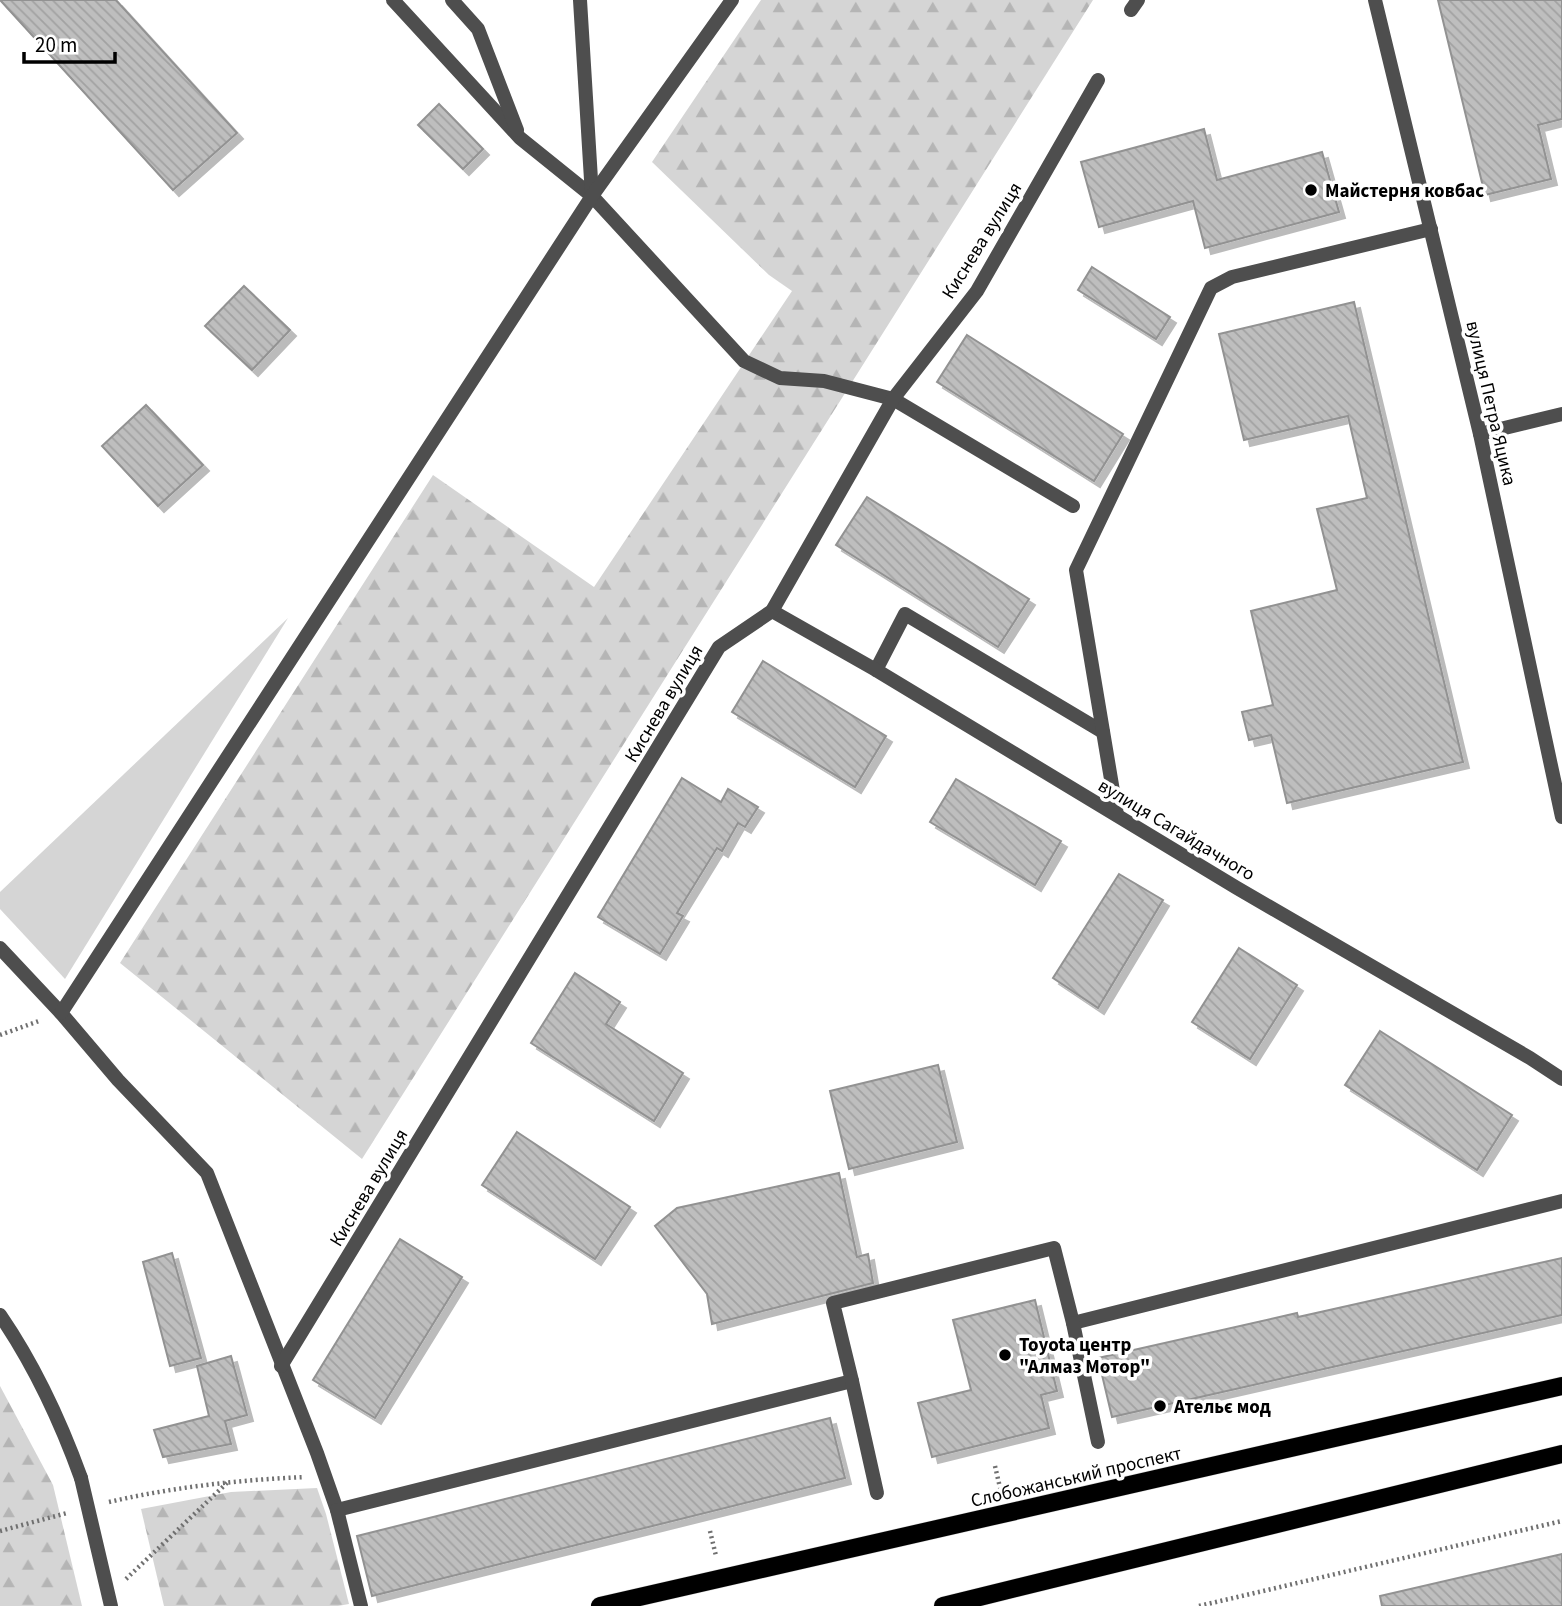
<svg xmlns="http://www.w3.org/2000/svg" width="1562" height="1606" font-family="'Source Sans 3',sans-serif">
  <defs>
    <pattern id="forest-firs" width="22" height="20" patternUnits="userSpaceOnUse" patternTransform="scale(1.75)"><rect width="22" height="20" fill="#d5d5d5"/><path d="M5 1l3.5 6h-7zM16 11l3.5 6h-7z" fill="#b5b5b5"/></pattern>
    <pattern id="building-back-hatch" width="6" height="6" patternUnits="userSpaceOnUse" patternTransform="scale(1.75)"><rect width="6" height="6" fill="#bebebe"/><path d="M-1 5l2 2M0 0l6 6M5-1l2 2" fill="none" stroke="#a2a2a2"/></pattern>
    <filter id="shadow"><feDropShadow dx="6" dy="6" stdDeviation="0" flood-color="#0004"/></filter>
  </defs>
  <rect width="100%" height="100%" fill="#fff"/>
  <polygon fill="#d5d5d5" points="288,618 65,979 0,909 0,892"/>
  <g fill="url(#forest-firs)">
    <polygon points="761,0 1093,0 362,1159 120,963 433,475 594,587 792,291 769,275 652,162"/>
    <polygon points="0,1386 53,1485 82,1606 0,1606"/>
    <polygon points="317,1488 326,1514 349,1604 338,1606 164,1606 141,1509 231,1492"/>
  </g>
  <g fill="url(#building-back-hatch)" stroke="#929292" stroke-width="2" filter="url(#shadow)">
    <polygon points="0,0 116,0 237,133 173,190"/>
    <polygon points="1438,0 1562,0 1562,119 1538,125 1551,179 1485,195"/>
    <polygon points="439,104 483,149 463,169 418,125"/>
    <polygon points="1204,129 1217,180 1322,152 1339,212 1205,248 1193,201 1099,227 1081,162"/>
    <polygon points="1092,267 1170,317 1156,339 1078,290"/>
    <polygon points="244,286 290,330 252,370 205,326"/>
    <polygon points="1354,302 1463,762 1287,803 1271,735 1249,740 1242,712 1273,705 1251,611 1337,590 1317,509 1367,498 1348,416 1244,440 1219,334"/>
    <polygon points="967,335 1123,434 1094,481 937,382"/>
    <polygon points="146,405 203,465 158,506 102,446"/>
    <polygon points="867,497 1029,599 998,647 836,545"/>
    <polygon points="763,661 886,736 855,787 732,712"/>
    <polygon points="682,778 721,802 728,789 758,807 745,827 738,823 722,851 717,848 677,913 683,916 660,954 598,917"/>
    <polygon points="956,779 1061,841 1035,885 930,822"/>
    <polygon points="1119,874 1163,900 1098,1008 1053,978"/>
    <polygon points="1239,948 1297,985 1250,1059 1192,1022"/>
    <polygon points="575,973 620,1002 606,1024 683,1073 654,1121 531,1043"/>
    <polygon points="1380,1031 1512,1115 1477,1170 1345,1085"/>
    <polygon points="938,1065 957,1142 849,1169 830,1091"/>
    <polygon points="517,1132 630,1207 595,1259 482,1185"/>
    <polygon points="839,1173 857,1257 868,1254 873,1283 712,1324 707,1294 655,1226 677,1208"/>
    <polygon points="400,1239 462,1277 375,1418 313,1380"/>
    <polygon points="172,1253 201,1358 170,1366 143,1262"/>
    <polygon points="1562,1258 1562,1315 1112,1417 1098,1358 1297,1313 1298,1317"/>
    <polygon points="1035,1300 1057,1391 1041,1395 1049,1428 932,1457 918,1403 971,1390 953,1320"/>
    <polygon points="231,1356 247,1415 225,1421 231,1444 163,1457 154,1430 209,1416 197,1366"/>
    <polygon points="830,1418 845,1478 372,1596 357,1536"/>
    <polygon points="1562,1554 1562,1606 1382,1606 1380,1596"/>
  </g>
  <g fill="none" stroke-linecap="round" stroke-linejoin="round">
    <defs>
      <g id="primary">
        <polyline points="600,1606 1562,1386"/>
        <polyline points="943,1606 1562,1454"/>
      </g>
    </defs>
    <use href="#primary" stroke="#dbdbdb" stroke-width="19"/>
    <g stroke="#707070" stroke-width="4.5" stroke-dasharray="2 3.5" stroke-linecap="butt">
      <polyline points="0,1035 39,1021"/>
      <polyline points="995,1466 1001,1492"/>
      <path d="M109,1502C174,1487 238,1480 305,1477"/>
      <polyline points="0,1531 67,1513"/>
      <polyline points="710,1531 716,1556"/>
      <polyline points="126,1579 229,1481"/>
      <polyline points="1199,1606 1562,1521"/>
    </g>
    <g stroke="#4e4e4e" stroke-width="14">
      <polyline points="393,0 520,138 592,196 744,361 780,378 824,381 893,399 1073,506"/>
      <polyline points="452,0 478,29 517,130"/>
      <polyline points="580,0 592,196"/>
      <polyline points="1131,10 1138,0"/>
      <polyline points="876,670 905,614 1103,732"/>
      <polyline points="1117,815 1076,570 1211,288 1232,277 1431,229"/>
      <polyline points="0,948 61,1013 118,1080 207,1173 317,1453 337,1510 852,1381 833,1303 1054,1248 1073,1323 1562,1201"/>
      <polyline points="61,1013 592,196 732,0"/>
      <polyline points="1073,1323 1098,1442"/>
      <polyline points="852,1381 877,1493"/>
      <polyline points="337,1510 361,1606"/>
    </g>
    <g stroke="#4e4e4e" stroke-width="14">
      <polyline points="1480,434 1562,414"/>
      <polyline points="772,611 876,670 1237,888 1530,1058 1562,1079"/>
      <path d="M0,1315C35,1366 60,1420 81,1478"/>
      <polyline points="281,1366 719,647 772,611 893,399 977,291 1098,80"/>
    </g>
    <polyline stroke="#4e4e4e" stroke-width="14" points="1375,0 1480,434 1562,817"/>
    <use href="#primary" stroke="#000" stroke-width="18"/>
    <polyline stroke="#4e4e4e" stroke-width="14" points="81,1478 111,1606"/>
  </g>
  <g fill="#000" stroke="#fff" stroke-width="2.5">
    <circle cx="1311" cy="190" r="7"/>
    <circle cx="1005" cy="1355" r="7"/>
    <circle cx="1160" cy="1406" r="7"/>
  </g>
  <g text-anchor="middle" stroke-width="7" stroke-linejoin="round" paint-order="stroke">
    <g font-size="19" font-weight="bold" fill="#000" stroke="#fff" text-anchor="start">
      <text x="1325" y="197">Майстерня ковбас</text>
      <text x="1019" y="1351">Toyota центр<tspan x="1019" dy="22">"Алмаз Мотор"</tspan></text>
      <text x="1174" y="1413">Ательє мод</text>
    </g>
    <g font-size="19" fill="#000" stroke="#fff">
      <text transform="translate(981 240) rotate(-58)" y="7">Киснева вулиця</text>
      <text transform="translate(1492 403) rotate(77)" y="7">вулиця Петра Яцика</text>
      <text transform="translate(663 703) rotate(-59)" y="7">Киснева вулиця</text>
      <text transform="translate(1177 829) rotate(31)" y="7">вулиця Сагайдачного</text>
      <text transform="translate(368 1187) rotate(-59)" y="7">Киснева вулиця</text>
      <text transform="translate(1076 1476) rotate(-13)" y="7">Слобожанський проспект</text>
    </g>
  </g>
  <path d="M24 52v10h91v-10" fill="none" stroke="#000000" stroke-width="3.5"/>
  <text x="35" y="52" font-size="21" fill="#000000" stroke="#ffffff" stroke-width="5" paint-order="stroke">20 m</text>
</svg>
